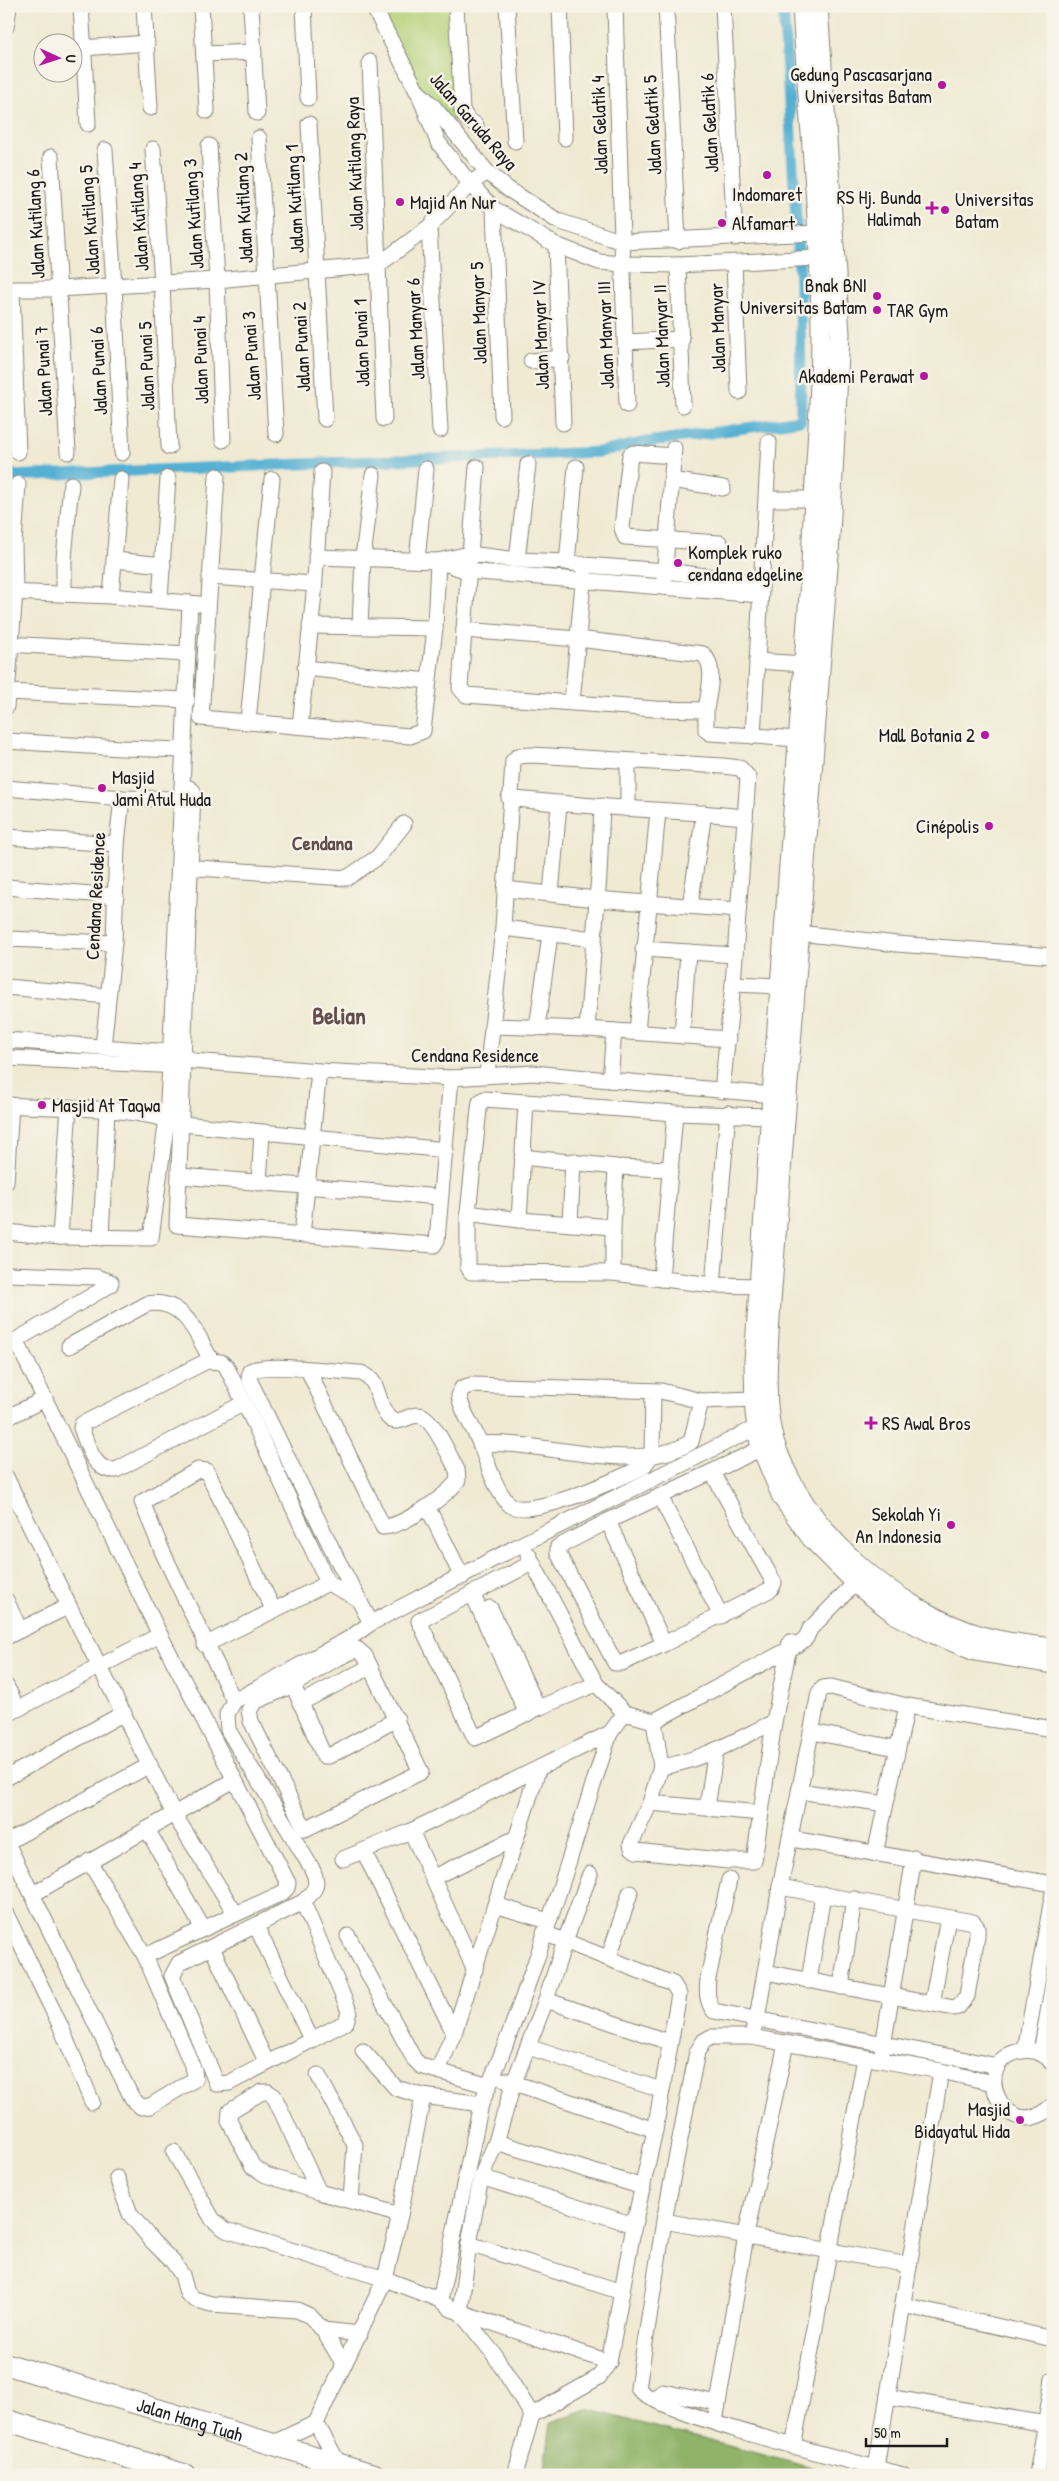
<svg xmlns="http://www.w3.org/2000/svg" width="1059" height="2481" font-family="'Patrick Hand',sans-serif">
  <rect width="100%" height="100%" fill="#f7f3e8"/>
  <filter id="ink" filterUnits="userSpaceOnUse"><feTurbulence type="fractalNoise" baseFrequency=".02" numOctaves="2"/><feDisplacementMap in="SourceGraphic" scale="10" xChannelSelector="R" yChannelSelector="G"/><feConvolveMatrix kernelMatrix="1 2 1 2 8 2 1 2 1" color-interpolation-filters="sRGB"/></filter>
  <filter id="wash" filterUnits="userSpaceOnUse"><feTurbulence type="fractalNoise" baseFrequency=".0096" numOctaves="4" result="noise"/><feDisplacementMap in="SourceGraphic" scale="20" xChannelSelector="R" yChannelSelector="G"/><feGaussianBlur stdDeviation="1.12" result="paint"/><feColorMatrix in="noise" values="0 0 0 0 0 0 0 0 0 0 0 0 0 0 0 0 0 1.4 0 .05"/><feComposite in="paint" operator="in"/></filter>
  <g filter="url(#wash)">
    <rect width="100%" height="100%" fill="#f0ead3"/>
    <polygon fill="#b4d177" stroke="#68764a" points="375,6 455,6 459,118 446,122 418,90"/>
    <polygon fill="#8fb368" stroke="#566842" points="587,2409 840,2475 544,2475 551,2422"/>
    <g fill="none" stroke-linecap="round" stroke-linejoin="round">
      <polyline stroke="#55b0d3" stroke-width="11" points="8,476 600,452 641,443 801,420 800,282 783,6"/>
      <polyline stroke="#55b0d3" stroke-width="19" points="6,476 8,476"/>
    </g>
  </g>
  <g filter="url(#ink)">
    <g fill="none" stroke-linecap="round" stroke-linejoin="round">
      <defs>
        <g id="minor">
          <polyline points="81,6 88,124"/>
          <polyline points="144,6 150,108"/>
          <polyline points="201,6 207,111"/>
          <polyline points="251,6 257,113"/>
          <polyline points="304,6 308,98"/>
          <polyline points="373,6 417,91 433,106 487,172 508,189 558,221 623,242 817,233"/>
          <polyline points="456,6 462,110 467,119 476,125"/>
          <polyline points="507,6 515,141"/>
          <polyline points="560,6 565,138"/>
          <polyline points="615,6 627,405"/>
          <polyline points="666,6 678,241"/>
          <polyline points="723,6 735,238"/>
          <polyline points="6,27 9,6"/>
          <polyline points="83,48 147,43"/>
          <polyline points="204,54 254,52"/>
          <polyline points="370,62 384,419"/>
          <polyline points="420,97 438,142 470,184 494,209 556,245 599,262 623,264 678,265 818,258"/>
          <polyline points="309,124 325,419"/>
          <polyline points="259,138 276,434"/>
          <polyline points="209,146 217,280 223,440"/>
          <polyline points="153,149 162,283 169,447"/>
          <polyline points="105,150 114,286 122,453"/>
          <polyline points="51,157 68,452"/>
          <polyline points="494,209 502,416"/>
          <polyline points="429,227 440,430"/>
          <polyline points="556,245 563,423"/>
          <polyline points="734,262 739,392"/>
          <polyline points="678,265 683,405"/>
          <polyline points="6,289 58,289 217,280 378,265 429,227 470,184 487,172"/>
          <polyline points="12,290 18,452"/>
          <polyline points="626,342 682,339"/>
          <polyline points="531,361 562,358"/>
          <polyline points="673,456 633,453 630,455 622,528 625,537 720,543"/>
          <polyline points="217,476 201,718 410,736 423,731 435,628 438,561"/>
          <polyline points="671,480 723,488"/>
          <polyline points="767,499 813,499"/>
          <polyline points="316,557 438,561 467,571 760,595"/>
          <polyline points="115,560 163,565"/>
          <polyline points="417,560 426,469"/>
          <polyline points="517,560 528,464"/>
          <polyline points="438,561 469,554 517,560 567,562 584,565 666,571 761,583"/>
          <polyline points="567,562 576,467"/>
          <polyline points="210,577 314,584"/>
          <polyline points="664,580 674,448"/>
          <polyline points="6,592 111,596 199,604"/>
          <polyline points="64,594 64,558 71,484"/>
          <polyline points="111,596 121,479"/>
          <polyline points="160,599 168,478"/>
          <polyline points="310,626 435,628"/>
          <polyline points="360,626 363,558 373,475"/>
          <polyline points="464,630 477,467"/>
          <polyline points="6,644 187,654"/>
          <polyline points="757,661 804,664"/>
          <polyline points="305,668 428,681"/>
          <polyline points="6,692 187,700"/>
          <polyline points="572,702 584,572"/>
          <polyline points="6,707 15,592 14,543 18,484"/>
          <path d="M706,710C708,693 717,667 703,654L578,639L464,630L460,688L466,695L655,709L706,710V730L710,733L798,739"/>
          <polyline points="248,721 272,479"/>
          <polyline points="300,726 314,594 322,472"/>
          <polyline points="753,736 769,442"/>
          <polyline points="6,741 121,748 184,750"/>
          <polyline points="628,761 628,809"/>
          <polyline points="182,787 189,788 193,791 177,1225 434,1245 437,1240 451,1078"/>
          <polyline points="6,788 122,798 182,799"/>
          <path d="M509,798C587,808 666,809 745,817"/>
          <polyline points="6,837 117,844"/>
          <polyline points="183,867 347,878 378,857 404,824"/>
          <polyline points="6,887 116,896"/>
          <polyline points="505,889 596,899 738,910"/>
          <polyline points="551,893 559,805"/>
          <polyline points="690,906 704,813"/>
          <polyline points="503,928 594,939"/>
          <polyline points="799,933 897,944 1053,956"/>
          <polyline points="6,939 114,943"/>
          <polyline points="643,949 734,955"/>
          <polyline points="733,984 780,986"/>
          <polyline points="6,987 108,996"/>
          <polyline points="492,1026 587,1029 728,1039"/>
          <polyline points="537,1028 550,935"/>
          <polyline points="587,1029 599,875 602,806"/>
          <polyline points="637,1032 658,811"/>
          <polyline points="682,1036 688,952"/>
          <polyline points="6,1040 170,1052 184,1055 193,1061 319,1071 451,1078 533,1073 772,1095"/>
          <polyline points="103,1047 114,943 117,844 122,798"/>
          <polyline points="6,1058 180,1066"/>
          <polyline points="487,1074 503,928 513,761 518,756 532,755 723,766 740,768 748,777 733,984 722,1091"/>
          <polyline points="610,1080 614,1031"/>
          <path d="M6,1105C65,1109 126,1105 183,1124L446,1150"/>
          <polyline points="522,1157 616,1167 671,1169"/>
          <polyline points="180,1176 440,1197"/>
          <polyline points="6,1182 11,1105"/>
          <polyline points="259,1183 262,1133"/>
          <polyline points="468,1213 519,1220 613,1227"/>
          <polyline points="519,1220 526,1102"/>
          <polyline points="570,1224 573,1161"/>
          <polyline points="6,1232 60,1237 151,1238 167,1118 170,1066 190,603"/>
          <polyline points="302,1235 319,1071"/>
          <polyline points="60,1237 69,1107"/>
          <polyline points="101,1238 107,1109"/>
          <polyline points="613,1273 613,1227 616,1167"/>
          <polyline points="6,1274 97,1277 111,1282 110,1285 6,1346"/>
          <polyline points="661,1279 675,1113"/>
          <polyline points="713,1285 728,1113"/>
          <polyline points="759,1286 713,1285 613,1273 471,1272 468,1267 468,1213 479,1109 480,1102 484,1099 675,1113 771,1116"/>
          <polyline points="16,1340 160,1635 288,1883 287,1888 282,1893 203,1929"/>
          <path d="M69,1346L147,1304C184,1298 196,1333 211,1360"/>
          <path d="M308,1370L383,1527C402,1527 447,1496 458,1480L457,1470C450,1457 436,1425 424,1417C413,1409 398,1429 388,1417C376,1403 381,1380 361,1373C339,1372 265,1362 250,1371L249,1379L336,1557L371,1623"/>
          <path d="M653,1391L652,1455L643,1467C622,1477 526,1522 509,1504C495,1490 488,1464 481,1446C475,1429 462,1413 459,1396L462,1388L472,1385L661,1391L701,1401L754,1399"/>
          <path d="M244,1403L116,1470C93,1472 88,1445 81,1428L82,1424L207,1361L221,1362L226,1366L254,1423L328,1583L359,1599"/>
          <polyline points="6,1418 45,1399"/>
          <path d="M480,1444C542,1439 634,1477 691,1442L701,1401"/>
          <polyline points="712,1472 774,1583 771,1589 664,1644 622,1663 615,1663 558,1553 558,1547 608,1521 762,1448"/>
          <polyline points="6,1477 69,1606 174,1814 235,1913"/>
          <polyline points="660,1496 721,1616"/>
          <polyline points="428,1508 462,1577"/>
          <polyline points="608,1521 664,1644"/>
          <polyline points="528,1554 596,1684 625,1713"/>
          <polyline points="532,1563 419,1621 475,1738 538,1708 596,1684"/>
          <polyline points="472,1593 527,1714"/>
          <polyline points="6,1600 20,1630"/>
          <polyline points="490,1608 538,1708"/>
          <polyline points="6,1637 69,1606"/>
          <polyline points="205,1645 328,1583"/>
          <polyline points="325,1652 332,1661 293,1685 255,1702 249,1710 251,1721 305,1829 421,1772 365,1656 357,1649 332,1661"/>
          <polyline points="293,1685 324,1756 329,1756 397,1719"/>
          <polyline points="6,1686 18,1709"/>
          <polyline points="234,1701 163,1553 142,1502 198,1470 207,1471 273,1609"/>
          <polyline points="300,1703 370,1667"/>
          <polyline points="6,1715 160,1635"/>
          <polyline points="654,1721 661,1767 650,1803 631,1844 632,1848 636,1851 728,1861 754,1861 774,1722 790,1642"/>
          <polyline points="812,1732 896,1748"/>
          <path d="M661,1767C701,1761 738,1739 774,1722"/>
          <polyline points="6,1778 124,1713"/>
          <polyline points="799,1791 885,1804"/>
          <polyline points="650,1803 761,1813"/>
          <polyline points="707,1807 716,1750"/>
          <polyline points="411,1831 475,1970"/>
          <polyline points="792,1839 1053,1884"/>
          <polyline points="6,1841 132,2098 141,2107 150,2106 195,2079 194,2070 145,1956 89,1861"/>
          <polyline points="7,1842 150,1765"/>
          <polyline points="364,1852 454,2033"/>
          <polyline points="875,1854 907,1706"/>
          <polyline points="343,1859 411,1831 610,1733"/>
          <polyline points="434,1877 516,1838"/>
          <path d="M729,1880L708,1978C707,1990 706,2001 714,2011L998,2066"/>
          <polyline points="33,1894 234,1780"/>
          <path d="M303,1902L347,2006L349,2012L346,2022L229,2083L217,2084L172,1976L179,1963L303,1902C316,1890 320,1884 311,1867L228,1730L227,1714L234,1701L350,1638L371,1623L522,1544L757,1427"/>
          <polyline points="495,1905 548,1921"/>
          <polyline points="6,1914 60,2025 92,2102"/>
          <polyline points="256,1926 312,2041"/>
          <polyline points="348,1936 414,2059 421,2066 489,2086"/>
          <polyline points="212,1948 267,2063"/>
          <polyline points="145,1956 203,1929 147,1829"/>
          <polyline points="609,1957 630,1893"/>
          <polyline points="765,1972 954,2008 958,2007 967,1996 977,1936 977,1927 973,1922 780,1887"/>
          <polyline points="809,1981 823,1894"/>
          <polyline points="841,1987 854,1899"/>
          <polyline points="546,2000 669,2042"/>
          <polyline points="932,2003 948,1918"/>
          <polyline points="751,2037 757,2018 780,1887 819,1693 823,1688 831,1687 907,1706 1053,1729"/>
          <polyline points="528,2047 661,2090"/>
          <polyline points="1025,2050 1053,1893"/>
          <polyline points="363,2051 396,2088 423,2096"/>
          <polyline points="882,2052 914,1858"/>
          <polyline points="1041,2053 1053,1983"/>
          <path d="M1053,2063C1045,2054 1034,2049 1022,2051C965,2059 1005,2151 1053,2105"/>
          <polyline points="438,2070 454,2033 538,1770"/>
          <polyline points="318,2075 355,2145 351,2200"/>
          <polyline points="505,2080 655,2130"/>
          <path d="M481,2104L423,2096L400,2215L385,2279L440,2300L481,2104C533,1984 569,1857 610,1733L625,1713L654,1721L797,1645L806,1638L810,1629L855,1583"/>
          <polyline points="496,2142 643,2187"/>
          <polyline points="174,2152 213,2220 226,2230 385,2279 316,2423 271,2444"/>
          <polyline points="481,2177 634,2225"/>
          <polyline points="117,2178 130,2214 152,2241 173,2262 182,2275 187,2293 194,2299 211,2304 297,2310 310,2316 323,2330 344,2365"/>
          <polyline points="319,2192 274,2096 268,2092 262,2092 230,2111 229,2121 253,2167 266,2175 319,2192 400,2215"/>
          <polyline points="664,2221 909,2265"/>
          <polyline points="469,2244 622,2292"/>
          <polyline points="440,2300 451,2309 609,2362"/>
          <polyline points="903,2305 1053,2339"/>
          <polyline points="323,2330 360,2334"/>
          <polyline points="888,2397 1046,2424"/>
          <polyline points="653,2399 663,2392 718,2403"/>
          <polyline points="532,2415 493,2353 460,2312 469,2244 481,2177 496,2142 514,2082 546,2000 565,1941 590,1874"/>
          <polyline points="715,2422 746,2235 786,2043"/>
          <polyline points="316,2423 339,2464"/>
          <polyline points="793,2447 865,2058"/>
          <polyline points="876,2468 941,2071"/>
          <polyline points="515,2475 532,2415 599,2377 609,2362 634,2225 655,2130 679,1994 673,1984 544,1933"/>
          <path d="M903,2475C862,2464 655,2414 638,2388L664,2221L697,2052L704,2041L711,2037H751L941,2071L993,2083"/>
          <polyline points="1037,2475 1053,2379"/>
        </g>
        <g id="major">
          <path d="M802,6C808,115 821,225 821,334C821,412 813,490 811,568L772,1095L754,1362L755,1413L760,1444L782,1497L812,1539L860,1587L895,1614L934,1634L975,1651L1053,1664"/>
          <path d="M818,6L840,334L829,554L771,1301C769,1343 762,1401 774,1441C802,1530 894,1610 982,1636C1004,1643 1030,1645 1053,1648"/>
        </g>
        <g id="highway">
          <path id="s1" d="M6,2364L375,2475"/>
          <polyline points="6,2420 185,2475"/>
        </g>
      </defs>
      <use href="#minor" stroke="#868378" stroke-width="17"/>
      <use href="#major" stroke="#868378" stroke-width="21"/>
      <use href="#highway" stroke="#868378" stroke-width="23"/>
      <use href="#minor" stroke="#fff" stroke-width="15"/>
      <use href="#major" stroke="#fff" stroke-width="19"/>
      <use href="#highway" stroke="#fff" stroke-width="21"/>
    </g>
  </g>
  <g fill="#b5179e" stroke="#f7f3e8" stroke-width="2">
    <circle cx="942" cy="85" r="5"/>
    <circle cx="767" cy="175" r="5"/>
    <circle cx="400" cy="202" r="5"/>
    <path d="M929.5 200.5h5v5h5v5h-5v5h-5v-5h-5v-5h5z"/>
    <circle cx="945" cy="210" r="5"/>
    <circle cx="722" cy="223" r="5"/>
    <circle cx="877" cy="296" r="5"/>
    <circle cx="877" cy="310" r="5"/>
    <circle cx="924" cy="376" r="5"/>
    <circle cx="678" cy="563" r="5"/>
    <circle cx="985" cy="735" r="5"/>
    <circle cx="102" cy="788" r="5"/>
    <circle cx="989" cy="826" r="5"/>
    <circle cx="42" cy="1105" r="5"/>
    <path d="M868.5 1415.5h5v5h5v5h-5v5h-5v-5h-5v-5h5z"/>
    <circle cx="951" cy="1525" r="5"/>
    <circle cx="1020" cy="2120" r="5"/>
  </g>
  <g text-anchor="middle" stroke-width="5" stroke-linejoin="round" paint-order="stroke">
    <g font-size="19" fill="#1c1c1c" stroke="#f7f3e8" text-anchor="end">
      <text x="932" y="81">Gedung Pascasarjana<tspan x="932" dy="22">Universitas Batam</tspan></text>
      <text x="767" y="201" text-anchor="middle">Indomaret</text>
      <text x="921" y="204">RS Hj. Bunda<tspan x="921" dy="22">Halimah</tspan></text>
      <text x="955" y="206" text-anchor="start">Universitas<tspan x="955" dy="22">Batam</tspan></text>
      <text x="410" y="209" text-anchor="start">Majid An Nur</text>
      <text x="732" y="230" text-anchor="start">Alfamart</text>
      <text x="867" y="292">Bnak BNI<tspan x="867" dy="22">Universitas Batam</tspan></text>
      <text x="887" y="317" text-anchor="start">TAR Gym</text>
      <text x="914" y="383">Akademi Perawat</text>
      <text x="688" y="559" text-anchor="start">Komplek ruko<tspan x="688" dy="22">cendana edgeline</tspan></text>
      <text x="975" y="742">Mall Botania 2</text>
      <text x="112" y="784" text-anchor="start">Masjid<tspan x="112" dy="22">Jami'Atul Huda</tspan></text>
      <text x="979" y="833">Cinépolis</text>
      <text x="52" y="1112" text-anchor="start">Masjid At Taqwa</text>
      <text x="882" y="1430" text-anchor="start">RS Awal Bros</text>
      <text x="941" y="1521">Sekolah Yi<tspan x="941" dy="22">An Indonesia</tspan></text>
      <text x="1010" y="2116">Masjid<tspan x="1010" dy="22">Bidayatul Hida</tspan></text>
    </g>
    <g font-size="19" fill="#1c1c1c" stroke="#f7f3e8">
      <text transform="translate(474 121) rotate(49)" y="7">Jalan Garuda Raya</text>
      <text transform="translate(709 123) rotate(-93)" y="7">Jalan Gelatik 6</text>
      <text transform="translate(599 125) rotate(-92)" y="7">Jalan Gelatik 4</text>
      <text transform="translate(652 125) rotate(-93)" y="7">Jalan Gelatik 5</text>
      <text transform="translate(354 164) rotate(-92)" y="7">Jalan Kutilang Raya</text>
      <text transform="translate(294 199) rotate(-93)" y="7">Jalan Kutilang 1</text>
      <text transform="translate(243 208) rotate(-93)" y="7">Jalan Kutilang 2</text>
      <text transform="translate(193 214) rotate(-94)" y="7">Jalan Kutilang 3</text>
      <text transform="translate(138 217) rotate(-94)" y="7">Jalan Kutilang 4</text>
      <text transform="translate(89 220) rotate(-94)" y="7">Jalan Kutilang 5</text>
      <text transform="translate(35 224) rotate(-93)" y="7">Jalan Kutilang 6</text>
      <text transform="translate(478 313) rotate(-92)" y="7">Jalan Manyar 5</text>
      <text transform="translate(717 328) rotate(-92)" y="7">Jalan Manyar</text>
      <text transform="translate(415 329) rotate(-93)" y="7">Jalan Manyar 6</text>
      <text transform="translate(540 335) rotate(-92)" y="7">Jalan Manyar IV</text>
      <text transform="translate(605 335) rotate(-92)" y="7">Jalan Manyar III</text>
      <text transform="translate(661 336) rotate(-92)" y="7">Jalan Manyar II</text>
      <text transform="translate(361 343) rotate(-92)" y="7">Jalan Punai 1</text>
      <text transform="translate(301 347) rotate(-93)" y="7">Jalan Punai 2</text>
      <text transform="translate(251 356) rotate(-94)" y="7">Jalan Punai 3</text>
      <text transform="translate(200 360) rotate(-92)" y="7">Jalan Punai 4</text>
      <text transform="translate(146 366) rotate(-92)" y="7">Jalan Punai 5</text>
      <text transform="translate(43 371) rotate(-93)" y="7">Jalan Punai 7</text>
      <text transform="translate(98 371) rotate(-93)" y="7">Jalan Punai 6</text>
      <text transform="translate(95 896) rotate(-87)" y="7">Cendana Residence</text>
      <text x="475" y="1062">Cendana Residence</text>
      <text dy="7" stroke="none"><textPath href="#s1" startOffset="192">Jalan Hang Tuah</textPath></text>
    </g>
    <g font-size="20" font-weight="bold" fill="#614e4d" stroke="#f7f3e8">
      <text x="322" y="850">Cendana</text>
    </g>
    <g font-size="24" font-weight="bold" fill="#614e4d" stroke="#f7f3e8">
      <text x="339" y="1024">Belian</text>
    </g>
  </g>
  <rect width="1059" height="2481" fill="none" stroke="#f7f3e8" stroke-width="25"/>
  <g transform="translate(58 58) rotate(93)"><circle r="24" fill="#f7f3e8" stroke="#9f9d96"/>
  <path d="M0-4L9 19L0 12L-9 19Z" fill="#b5179e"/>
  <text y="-8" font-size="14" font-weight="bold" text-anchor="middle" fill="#1c1c1c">U</text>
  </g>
  <path d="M866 2438v8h81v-8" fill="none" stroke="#1c1c1c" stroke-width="2.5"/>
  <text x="874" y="2438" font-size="15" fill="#1c1c1c" stroke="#f7f3e8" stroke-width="4" paint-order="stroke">50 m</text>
</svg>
